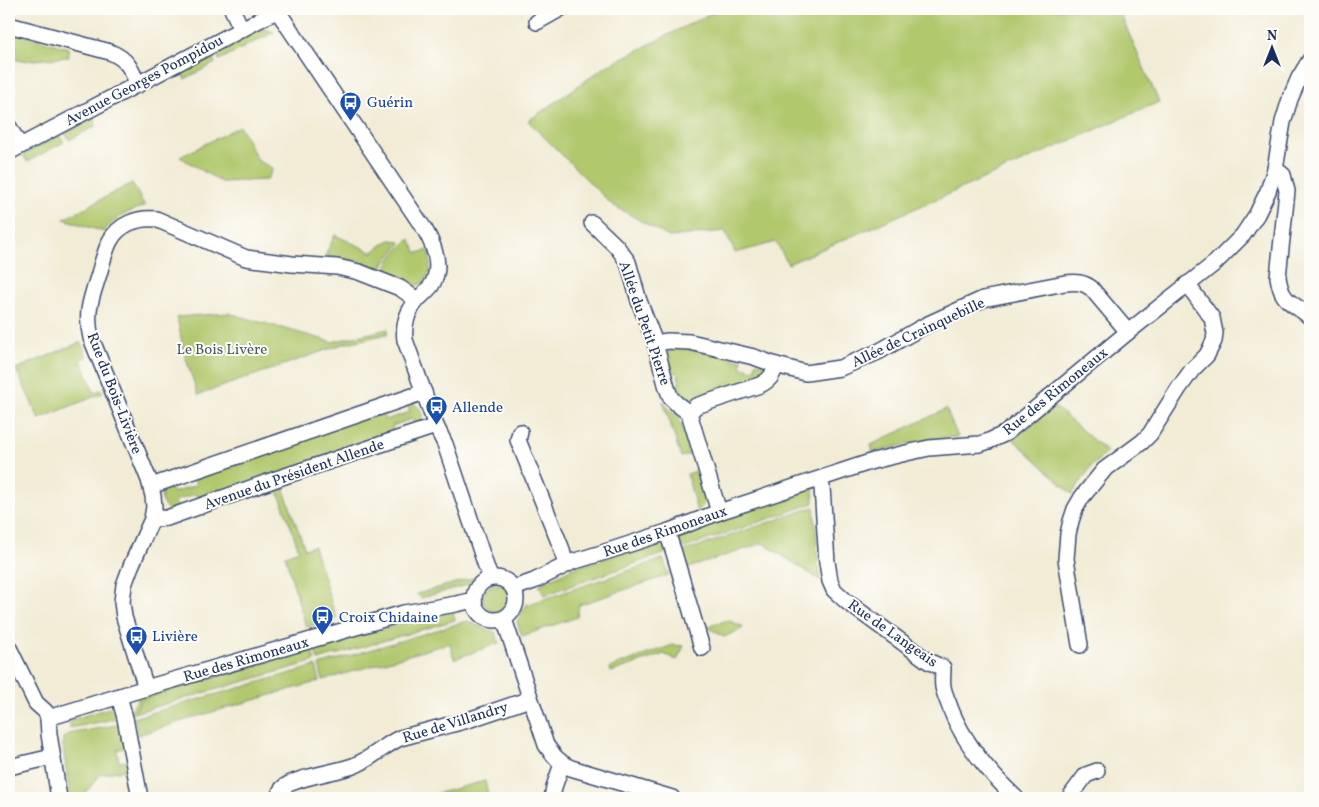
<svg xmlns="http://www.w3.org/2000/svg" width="1319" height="807" font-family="Vollkorn,serif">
  <defs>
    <pattern id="garden-furrows" width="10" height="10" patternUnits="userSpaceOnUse" patternTransform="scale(1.25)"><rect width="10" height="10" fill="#b1c86d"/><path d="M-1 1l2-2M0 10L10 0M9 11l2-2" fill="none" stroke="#98ac61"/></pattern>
  </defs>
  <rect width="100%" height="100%" fill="#fdfcf7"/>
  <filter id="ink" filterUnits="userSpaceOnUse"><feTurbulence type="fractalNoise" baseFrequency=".02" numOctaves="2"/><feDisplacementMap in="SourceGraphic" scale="10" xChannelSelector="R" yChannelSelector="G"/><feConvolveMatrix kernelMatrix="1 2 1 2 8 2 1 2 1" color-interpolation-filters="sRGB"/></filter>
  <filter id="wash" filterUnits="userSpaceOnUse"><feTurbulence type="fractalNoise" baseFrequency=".0096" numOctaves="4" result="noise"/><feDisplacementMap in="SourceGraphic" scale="20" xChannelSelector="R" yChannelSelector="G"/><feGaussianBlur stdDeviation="1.12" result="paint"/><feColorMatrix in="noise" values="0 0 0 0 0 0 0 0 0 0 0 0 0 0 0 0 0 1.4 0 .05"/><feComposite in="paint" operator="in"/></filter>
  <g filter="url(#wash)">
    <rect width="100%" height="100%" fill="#f2ecd6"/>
    <g fill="#b1c86d" stroke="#667c66">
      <polygon points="719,9 1118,9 1159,102 788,264 776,242 735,253 725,231 669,237 611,204 528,121 605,67"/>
      <polygon points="261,28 274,32 219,60 217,54 218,51"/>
      <polygon points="9,31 68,48 69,57 22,61 9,58"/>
      <polygon points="211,56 212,56 215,63 185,79 181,72"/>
      <polygon points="94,117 96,126 69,140 66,133 67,132"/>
      <polygon points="240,126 258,161 273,168 267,180 221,182 180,157"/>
      <polygon points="59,135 64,142 27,162 24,156 24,154"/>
      <path d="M132,183L145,206C129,211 114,218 104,232L64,219Z"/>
      <polygon points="335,235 372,252 390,240 399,241 401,243 387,259 381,269 361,262 325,256"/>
      <path d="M410,239L417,253L430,250V273L425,281L422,284L417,285H406L390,277L392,271L386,268C390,256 400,247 410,239Z"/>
      <polygon points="228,313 332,342 388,329 387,334 343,344 198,395 184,353 177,317"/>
      <polygon points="81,342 87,357 81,360 94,392 101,390 103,393 39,419 16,369"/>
      <path d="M676,346L742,360L741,367L755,370L756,362L768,365L766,378L692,402C679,404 678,396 672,386L680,383L677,372L668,374L666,357L670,350Z"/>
      <polygon points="663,401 671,411 679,417 691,454 681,457"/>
      <path d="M411,403C423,407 427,419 415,427L412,419L392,426L394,434L199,502L196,494L175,501L178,509L168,510C159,502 159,492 169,486L173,493L196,485L194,477L382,412L385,420L410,412L407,404Z"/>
      <polygon points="1055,407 1107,452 1091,467 1072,494 1013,439"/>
      <path d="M946,409L958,437C929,438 901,445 873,453L871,445Z"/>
      <polygon points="696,471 705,500 705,503 697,512 687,474"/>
      <polygon points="286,485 284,490 305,549 314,546 336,618 306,627 285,555 299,550 278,491 274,489"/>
      <polygon points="813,488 814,503 678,550 676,539 679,533"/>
      <polygon points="814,507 820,580 763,543 685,569 679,553"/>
      <polygon points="662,541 664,543 669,552 544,595 539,585 571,569"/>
      <polygon points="663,559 669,575 579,605 577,617 522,636 517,622 526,605"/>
      <polygon points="476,577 467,585 421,598 417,594"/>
      <circle cx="497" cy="598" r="14"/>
      <polygon points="450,611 453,611 455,620 318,660 314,648"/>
      <polygon points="728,620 743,627 742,629 724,637 707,627"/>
      <polygon points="467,621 496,633 499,643 454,659 450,643 323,680 319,665"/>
      <polygon points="673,645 684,646 677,660 664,654 611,672 610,668 614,666"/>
      <polygon points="312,651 315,661 134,713 141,699 289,656"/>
      <polygon points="316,666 320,681 195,717 138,735 136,724 133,718"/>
      <polygon points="110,708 116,711 119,717 105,721 70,728 70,720"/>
      <polygon points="121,724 125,748 117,750 119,762 128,761 135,798 128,798 123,770 101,774 81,798 70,798 63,746 63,738 69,734"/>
      <polygon points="485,781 489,798 423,798 431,795"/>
    </g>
    <polygon fill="url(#garden-furrows)" stroke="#667c66" points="302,648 303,651 312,648 312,651 289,656 142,699 134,713 131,714 131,710 138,699 137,696"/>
  </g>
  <g filter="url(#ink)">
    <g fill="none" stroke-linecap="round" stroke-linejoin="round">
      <defs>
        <g id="minor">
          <polyline points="232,9 241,28"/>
          <path d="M277,10L425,230C435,247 443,268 431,286C427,291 422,295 417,300C407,312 403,325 405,340L436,426L445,444L490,578"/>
          <polyline points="537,22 560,9"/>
          <path d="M9,25L110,52C127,59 131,68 138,85"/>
          <polyline points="9,127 20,146"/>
          <polyline points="9,152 280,9"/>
          <path d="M1275,169L1283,175L1287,191L1278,277C1282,304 1292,301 1310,317"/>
          <polyline points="592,223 617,247 628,262 639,301 655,343 667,388 671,398 677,404 689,413 719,512"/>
          <path d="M655,343L668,341L690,342L754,357L776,365L806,373L840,368L878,352L926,325L983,299L1065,283C1076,282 1083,282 1091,288L1128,332"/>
          <path d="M689,413L696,406L760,385C770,380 773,375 776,365"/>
          <polyline points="520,432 518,440 561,547 566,565"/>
          <path d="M820,480L822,487L827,562L830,581L834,590L847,602L928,661L943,668C943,674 942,681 943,687C944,692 946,697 948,702C961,740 987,771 1016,798"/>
          <polyline points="151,486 424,392"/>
          <polyline points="152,519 167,518 279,478 436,426"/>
          <polyline points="667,532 674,553 702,648"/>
          <circle cx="495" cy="599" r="21"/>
          <polyline points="514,588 534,581 572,562 605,552 667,532 719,512 873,461 906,453 929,448 980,444 989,441 1006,433 1128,332 1215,263 1243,235 1257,214 1268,191 1275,169 1283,122 1290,99 1299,78 1310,60"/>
          <path d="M504,619L546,745C553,755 559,763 571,768L672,798"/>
          <polyline points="1080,645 1066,559 1068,534 1071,521 1075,509 1082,497 1104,470 1142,442 1150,434 1179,388 1192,370 1207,355 1214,341 1215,333 1212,318 1187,284"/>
          <polyline points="9,648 36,703 46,712 48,718 49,734 59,798"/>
          <path d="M146,688L124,617L122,602L124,585L131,566L152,519L154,507L153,496L149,480L91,338C85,312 91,299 99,274C102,263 105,251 110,241C119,224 138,217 156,219L246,258L292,264L337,267L359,272L400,288L417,300"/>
          <polyline points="119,696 125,718 140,798"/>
          <polyline points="48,718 146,688 404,613 456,604 474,600"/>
          <polyline points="9,767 52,757"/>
          <path d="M278,798C279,795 280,790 283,788C292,778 337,772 353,766C370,760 383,746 400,738L468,720L530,699"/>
          <polyline points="552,798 554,787 562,764"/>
          <polyline points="1069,798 1086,775 1097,771"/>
        </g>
      </defs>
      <use href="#minor" stroke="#3b4b70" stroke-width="18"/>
      <use href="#minor" stroke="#fff" stroke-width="15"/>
    </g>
  </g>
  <defs>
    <symbol id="bus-pin" viewBox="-11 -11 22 30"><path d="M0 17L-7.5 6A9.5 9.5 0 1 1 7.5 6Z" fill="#1a4fb4" stroke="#fdfcf7"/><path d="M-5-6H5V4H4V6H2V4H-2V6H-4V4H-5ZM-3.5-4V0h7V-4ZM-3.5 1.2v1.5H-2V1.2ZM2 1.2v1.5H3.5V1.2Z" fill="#fff"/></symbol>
  </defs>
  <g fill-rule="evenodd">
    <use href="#bus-pin" x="338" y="90" width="25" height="34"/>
    <use href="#bus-pin" x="424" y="394" width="25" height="34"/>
    <use href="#bus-pin" x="310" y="604" width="25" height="34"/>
    <use href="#bus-pin" x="124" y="624" width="25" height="34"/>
  </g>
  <g text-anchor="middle" stroke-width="4" stroke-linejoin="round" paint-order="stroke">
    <g font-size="15" fill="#1b2f5e" stroke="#fdfcf7">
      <text transform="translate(144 80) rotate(-28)" y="5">Avenue Georges Pompidou</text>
      <text transform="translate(645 323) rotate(71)" y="5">Allée du Petit Pierre</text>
      <text transform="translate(918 332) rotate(-25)" y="5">Allée de Crainquebille</text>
      <text transform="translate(1055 391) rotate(-39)" y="5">Rue des Rimoneaux</text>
      <text transform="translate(115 393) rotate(69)" y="5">Rue du Bois-Livière</text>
      <text transform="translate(294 474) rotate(-19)" y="5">Avenue du Président Allende</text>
      <text transform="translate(665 531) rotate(-19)" y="5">Rue des Rimoneaux</text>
      <text transform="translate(893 633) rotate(35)" y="5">Rue de Langeais</text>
      <text transform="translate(246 659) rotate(-16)" y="5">Rue des Rimoneaux</text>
      <text transform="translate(455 722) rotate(-17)" y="5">Rue de Villandry</text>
    </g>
    <g font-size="15" fill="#164399" stroke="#fdfcf7" text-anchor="start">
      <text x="367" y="107">Guérin</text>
      <text x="452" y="412">Allende</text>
      <text x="339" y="622">Croix Chidaine</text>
      <text x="152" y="641">Livière</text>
    </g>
    <g font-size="15" fill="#485d62" stroke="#fdfcf7">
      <text x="222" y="354">Le Bois Livère</text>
    </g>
  </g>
  <rect width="1319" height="807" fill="none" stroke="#fdfcf7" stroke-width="30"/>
  <g transform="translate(1272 48)" stroke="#fdfcf7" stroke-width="4" paint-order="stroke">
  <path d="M0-4L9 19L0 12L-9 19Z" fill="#1b2f5e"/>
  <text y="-8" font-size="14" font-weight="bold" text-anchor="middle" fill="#1b2f5e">N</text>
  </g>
</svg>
